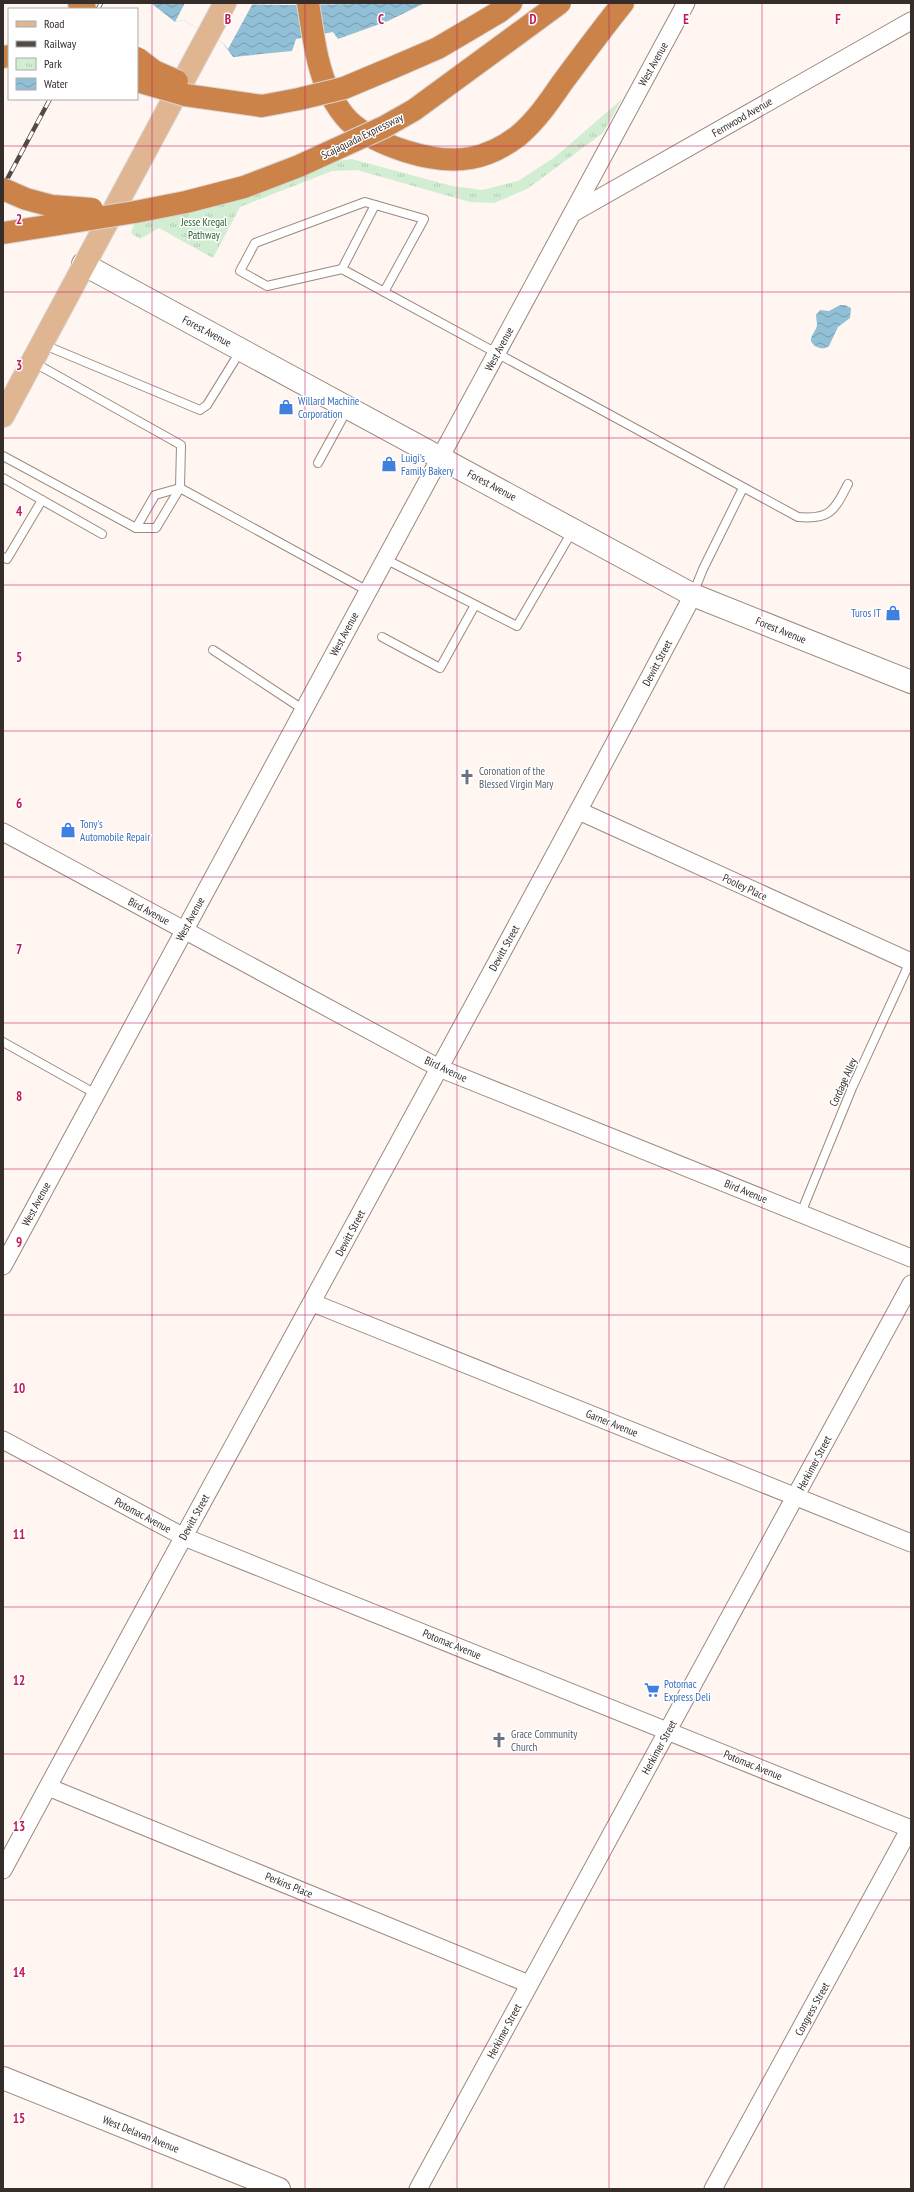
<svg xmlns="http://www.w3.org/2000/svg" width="914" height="2192" font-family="'PT Sans Narrow',sans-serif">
  <defs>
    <pattern id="park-tufts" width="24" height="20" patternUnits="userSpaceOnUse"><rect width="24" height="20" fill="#d1edd2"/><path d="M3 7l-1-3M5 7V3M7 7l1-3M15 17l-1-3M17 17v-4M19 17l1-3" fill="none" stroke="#b4ccb4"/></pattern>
    <pattern id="water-waves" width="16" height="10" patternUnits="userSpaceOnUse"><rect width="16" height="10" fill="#91c0d6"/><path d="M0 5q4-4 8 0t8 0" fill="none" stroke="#779cae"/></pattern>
  </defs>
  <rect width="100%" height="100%" fill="#fff6f1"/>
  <polygon fill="url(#park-tufts)" points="622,99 603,133 527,189 494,203 470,202 357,170 332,171 240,207 213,258 159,228 140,239 131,233 134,224 240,196 337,161 352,159 452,186 482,190 518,181 555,157"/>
  <g fill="url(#water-waves)">
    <polygon points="151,3 290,5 425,3 388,21 338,39 333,32 296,39 292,51 233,57 222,42 183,20 175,22"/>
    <path d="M840,305H845L851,308L850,318L838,327L829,346C825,349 821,349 817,347C804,340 816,333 817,325C817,321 816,318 816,315L820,310L829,311Z"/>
  </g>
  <polygon fill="#fff6f1" points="185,3 253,3 228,49 222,42 183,20 175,22"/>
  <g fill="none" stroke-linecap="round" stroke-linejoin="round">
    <defs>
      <g id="lane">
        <polyline points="342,269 375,205"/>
        <path d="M384,292L424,219L365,202L255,243L240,271L267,286L342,269L798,517C830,520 834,511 848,484"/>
        <polyline points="42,344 200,410 207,405 241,350"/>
        <polyline points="3,456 136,528 156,528 180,488 181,445 33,362"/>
        <polyline points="318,463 348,408"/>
        <polyline points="3,478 102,534"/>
        <polyline points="136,528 155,495 180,488 368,591"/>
        <polyline points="3,557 7,559 42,500"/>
        <polyline points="385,559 517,626 573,530"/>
        <polyline points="693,594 703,569 743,488"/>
        <polyline points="382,637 440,668 475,605"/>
        <polyline points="213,650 304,710"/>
        <polyline points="3,1042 96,1094"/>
        <polyline points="801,1213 852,1088 910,962"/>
      </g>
      <g id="street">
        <polyline points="573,213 911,21"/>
        <polyline points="579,811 911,962"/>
        <polyline points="3,832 439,1068 911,1258"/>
        <polyline points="3,1266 686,3"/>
        <polyline points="313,1303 911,1543"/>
        <polyline points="3,1440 184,1537 911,1829"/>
        <polyline points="48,1787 529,1984"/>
        <path d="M3,1870C232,1444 468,1022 693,595"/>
        <polyline points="418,2189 911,1284"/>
        <polyline points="713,2189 910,1828"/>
      </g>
      <g id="secondary">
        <polyline points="83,264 693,595 911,682"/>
        <polyline points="3,2078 279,2189"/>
      </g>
      <polyline id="primary" points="3,416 225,3"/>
      <g id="highway">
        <polyline points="79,3 85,9"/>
        <path d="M308,3C313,32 316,67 330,94C335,103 342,114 349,121C376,146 435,165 471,158C487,155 505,146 518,136C536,121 549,102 562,83C582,56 602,29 623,3"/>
        <polyline points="499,12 511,3"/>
        <polyline points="3,57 9,56"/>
      </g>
    </defs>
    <use href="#lane" stroke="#9d897e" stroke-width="10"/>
    <use href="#street" stroke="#9d897e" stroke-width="19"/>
    <use href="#secondary" stroke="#9d897e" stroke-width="24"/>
    <use href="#primary" stroke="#d7d5d4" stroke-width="24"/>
    <use href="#highway" stroke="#d7d5d4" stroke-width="24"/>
    <use href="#lane" stroke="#fff" stroke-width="8"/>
    <use href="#street" stroke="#fff" stroke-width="17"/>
    <use href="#secondary" stroke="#fff" stroke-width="22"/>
    <use href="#primary" stroke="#e0b592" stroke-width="22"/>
    <use href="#highway" stroke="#cc834a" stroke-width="22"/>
    <defs>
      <g id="rail">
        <polyline points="98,9 101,3"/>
        <polyline points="3,187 50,99"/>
      </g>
    </defs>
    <use href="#rail" stroke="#524a46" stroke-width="4.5"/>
    <use href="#rail" stroke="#fff" stroke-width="3" stroke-dasharray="9" stroke-linecap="butt"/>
    <defs>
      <g id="highway-bridge">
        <polyline points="137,58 154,71 177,81"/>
        <polyline points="137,81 185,95 262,106 299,99 344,88 394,67 438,48 499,12"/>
        <polyline points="3,189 26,199 52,206 92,209"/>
        <polyline points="3,233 135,212 186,202 244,187 299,166 384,127 414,110 560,3"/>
      </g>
    </defs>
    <use href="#highway-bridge" stroke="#d7d5d4" stroke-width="24" stroke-linecap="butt"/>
    <use href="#highway-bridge" stroke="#cc834a" stroke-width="22"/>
  </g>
  <path fill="none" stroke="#c2185b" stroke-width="1" stroke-opacity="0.55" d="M152,3V2189M305,3V2189M457,3V2189M609,3V2189M762,3V2189M3,146H911M3,292H911M3,438H911M3,585H911M3,731H911M3,877H911M3,1023H911M3,1169H911M3,1315H911M3,1461H911M3,1607H911M3,1754H911M3,1900H911M3,2046H911"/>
  <defs>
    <symbol id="shop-bare" viewBox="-9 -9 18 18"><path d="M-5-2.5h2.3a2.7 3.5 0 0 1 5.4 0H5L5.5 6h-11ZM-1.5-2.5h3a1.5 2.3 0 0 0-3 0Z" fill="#3f7fe0" stroke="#fff" stroke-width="2.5" paint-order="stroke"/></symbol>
    <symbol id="church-bare" viewBox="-9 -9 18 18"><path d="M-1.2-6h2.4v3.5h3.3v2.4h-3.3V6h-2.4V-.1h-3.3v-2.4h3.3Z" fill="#6b7280" stroke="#fff" stroke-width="2.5" paint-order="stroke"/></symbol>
    <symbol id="supermarket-bare" viewBox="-9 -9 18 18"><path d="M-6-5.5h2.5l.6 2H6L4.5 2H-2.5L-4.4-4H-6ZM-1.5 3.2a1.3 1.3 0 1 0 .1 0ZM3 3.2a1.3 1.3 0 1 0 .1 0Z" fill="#3f7fe0" stroke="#fff" stroke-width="2.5" paint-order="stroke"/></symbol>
  </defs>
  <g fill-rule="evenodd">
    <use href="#shop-bare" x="275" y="396" width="22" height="22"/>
    <use href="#shop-bare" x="378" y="453" width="22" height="22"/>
    <use href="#shop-bare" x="882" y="602" width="22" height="22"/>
    <use href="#church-bare" x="456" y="766" width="22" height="22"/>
    <use href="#shop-bare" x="57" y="819" width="22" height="22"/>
    <use href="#supermarket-bare" x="641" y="1679" width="22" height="22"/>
    <use href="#church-bare" x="488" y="1729" width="22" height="22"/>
  </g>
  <g text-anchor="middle" stroke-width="3" stroke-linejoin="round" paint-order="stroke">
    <g font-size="11" fill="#352d29" stroke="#fff">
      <text transform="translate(653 64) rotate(-61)" y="4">West Avenue</text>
      <text transform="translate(742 117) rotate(-30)" y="4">Fernwood Avenue</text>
      <text transform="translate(362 136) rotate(-26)" y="4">Scajaquada Expressway</text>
      <text transform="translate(207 331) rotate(28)" y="4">Forest Avenue</text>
      <text transform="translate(499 349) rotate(-62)" y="4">West Avenue</text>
      <text transform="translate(492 485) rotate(28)" y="4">Forest Avenue</text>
      <text transform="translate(781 630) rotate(22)" y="4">Forest Avenue</text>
      <text transform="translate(344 634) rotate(-62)" y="4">West Avenue</text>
      <text transform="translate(657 663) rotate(-62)" y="4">Dewitt Street</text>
      <text transform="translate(745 887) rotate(25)" y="4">Pooley Place</text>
      <text transform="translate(149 911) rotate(28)" y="4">Bird Avenue</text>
      <text transform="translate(190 919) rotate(-62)" y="4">West Avenue</text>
      <text transform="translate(504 948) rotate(-61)" y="4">Dewitt Street</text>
      <text transform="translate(446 1069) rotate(25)" y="4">Bird Avenue</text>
      <text transform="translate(843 1082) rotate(-66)" y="4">Cordage Alley</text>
      <text transform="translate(746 1191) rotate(22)" y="4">Bird Avenue</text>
      <text transform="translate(36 1204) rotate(-62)" y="4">West Avenue</text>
      <text transform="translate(350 1233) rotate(-62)" y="4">Dewitt Street</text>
      <text transform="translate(612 1423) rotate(22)" y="4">Garner Avenue</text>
      <text transform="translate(814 1463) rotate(-62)" y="4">Herkimer Street</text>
      <text transform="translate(143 1515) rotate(28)" y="4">Potomac Avenue</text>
      <text transform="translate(194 1517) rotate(-61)" y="4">Dewitt Street</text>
      <text transform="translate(452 1644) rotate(22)" y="4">Potomac Avenue</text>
      <text transform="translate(659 1747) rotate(-61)" y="4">Herkimer Street</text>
      <text transform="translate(753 1765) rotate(22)" y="4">Potomac Avenue</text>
      <text transform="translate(289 1885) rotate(22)" y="4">Perkins Place</text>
      <text transform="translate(812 2009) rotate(-61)" y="4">Congress Street</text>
      <text transform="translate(504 2031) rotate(-62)" y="4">Herkimer Street</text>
      <text transform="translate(141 2134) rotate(22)" y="4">West Delavan Avenue</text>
    </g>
    <g font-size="11" fill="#2d5e32" stroke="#fff">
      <text x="204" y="226">Jesse Kregal<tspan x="204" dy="13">Pathway</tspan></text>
    </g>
    <g font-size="11" fill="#366cbe" stroke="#fff" text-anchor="start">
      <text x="298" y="405">Willard Machine<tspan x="298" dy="13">Corporation</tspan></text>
      <text x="401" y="462">Luigi's<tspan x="401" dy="13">Family Bakery</tspan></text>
      <text x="881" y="617" text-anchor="end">Turos IT</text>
      <text x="80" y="828">Tony's<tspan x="80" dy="13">Automobile Repair</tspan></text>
      <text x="664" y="1688">Potomac<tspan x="664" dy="13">Express Deli</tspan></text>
    </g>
    <g font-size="11" fill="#5b616d" stroke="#fff" text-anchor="start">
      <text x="479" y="775">Coronation of the<tspan x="479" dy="13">Blessed Virgin Mary</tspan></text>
      <text x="511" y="1738">Grace Community<tspan x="511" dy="13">Church</tspan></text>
    </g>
  </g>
  <g font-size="13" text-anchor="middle" font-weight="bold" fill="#c2185b" stroke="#fff" stroke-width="3" stroke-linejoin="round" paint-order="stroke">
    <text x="228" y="24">B</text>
    <text x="381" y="24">C</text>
    <text x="533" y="24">D</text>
    <text x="686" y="24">E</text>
    <text x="838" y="24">F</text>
    <text x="19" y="224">2</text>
    <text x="19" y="370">3</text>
    <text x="19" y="516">4</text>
    <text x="19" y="662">5</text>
    <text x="19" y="808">6</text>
    <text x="19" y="954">7</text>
    <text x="19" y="1101">8</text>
    <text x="19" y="1247">9</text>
    <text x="19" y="1393">10</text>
    <text x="19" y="1539">11</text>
    <text x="19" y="1685">12</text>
    <text x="19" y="1831">13</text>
    <text x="19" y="1977">14</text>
    <text x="19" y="2123">15</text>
  </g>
  <rect width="914" height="2192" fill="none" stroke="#352d29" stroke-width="8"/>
  <rect x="8" y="8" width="130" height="92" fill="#ffffff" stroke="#aeaba9"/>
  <rect x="16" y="21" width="20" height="6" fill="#e0b592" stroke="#aeaba9"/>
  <text x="44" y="28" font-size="12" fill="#352d29">Road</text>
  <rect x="16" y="41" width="20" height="6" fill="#524a46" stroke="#aeaba9"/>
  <text x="44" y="48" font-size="12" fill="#352d29">Railway</text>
  <rect x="16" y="58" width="20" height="12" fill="url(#park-tufts)" stroke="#aeaba9"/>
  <text x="44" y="68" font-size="12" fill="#352d29">Park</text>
  <rect x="16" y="78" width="20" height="12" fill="url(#water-waves)" stroke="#aeaba9"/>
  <text x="44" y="88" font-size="12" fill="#352d29">Water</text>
</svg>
